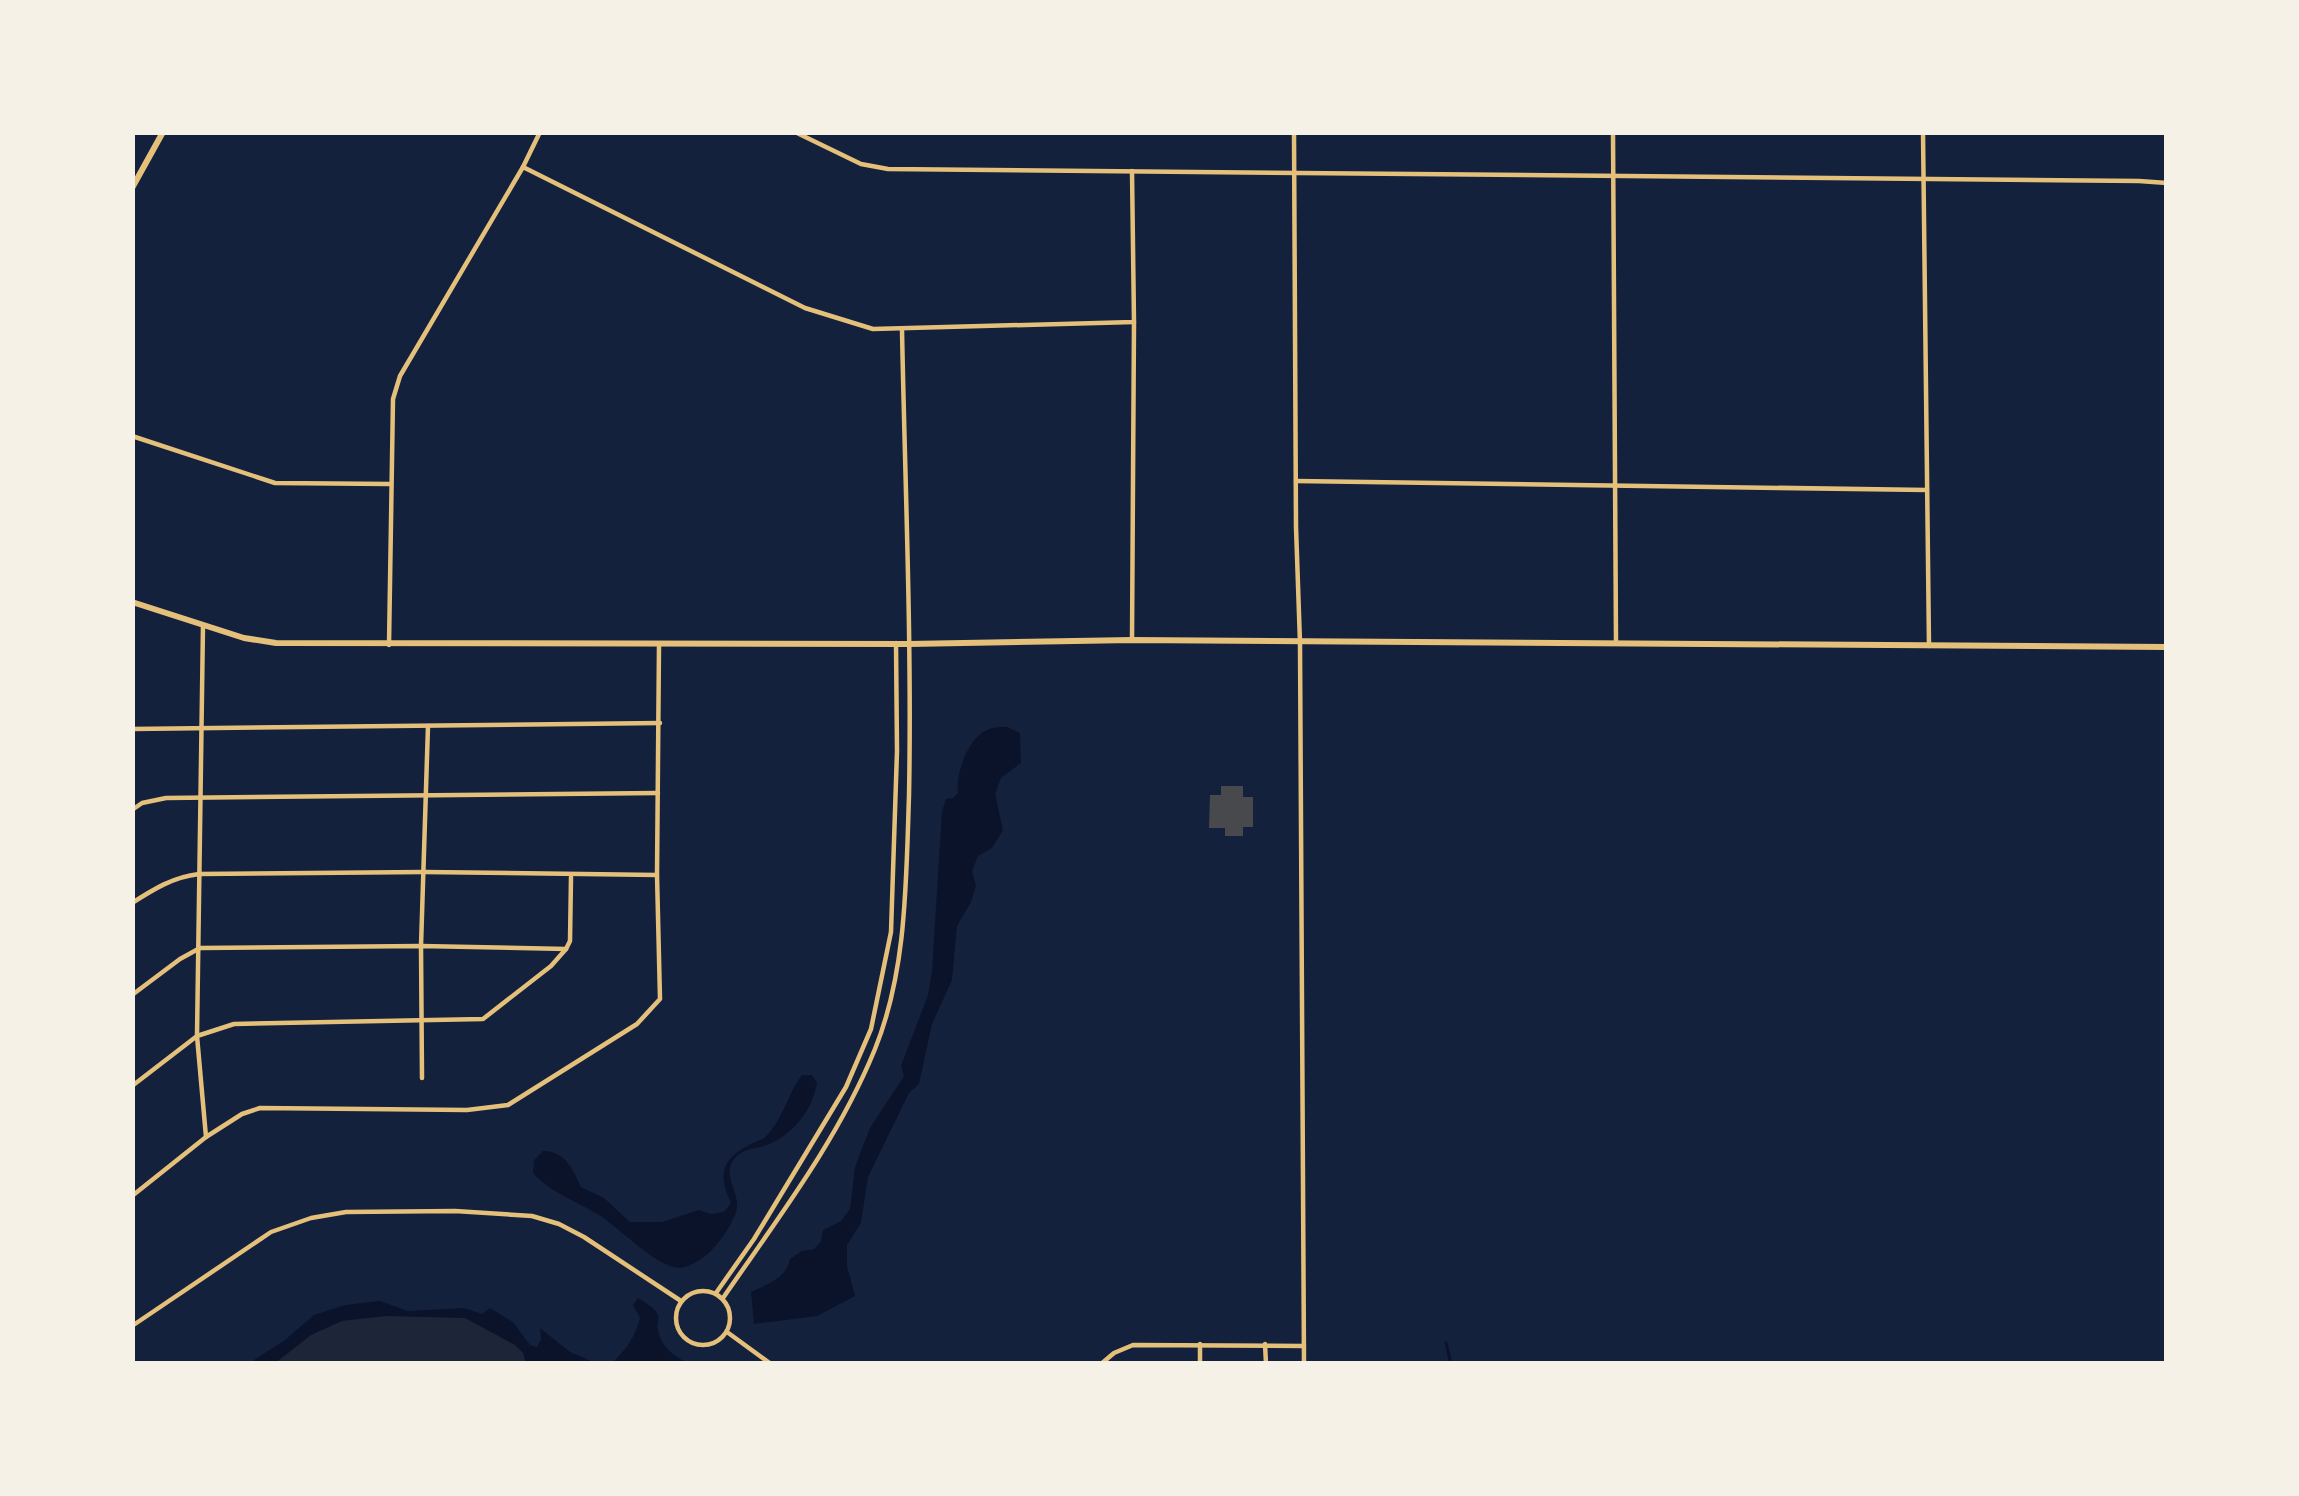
<svg xmlns="http://www.w3.org/2000/svg" width="2299" height="1496" font-family="'Zilla Slab',serif">
  <rect width="100%" height="100%" fill="#14213d"/>
  <polygon fill="#1d2539" points="372,1309 461,1313 554,1364 260,1364 316,1325"/>
  <g fill="#0b132b">
    <path d="M1007,727L1020,733L1021,763L1001,778L995,794L1003,830L992,848L978,856L972,871L976,886L971,902L957,926L952,980L932,1024L919,1084L909,1093L868,1177L861,1223L847,1245V1266L855,1296L817,1316L754,1324L751,1292C767,1284 786,1279 790,1259L802,1251L814,1249L821,1241L823,1230L841,1221L850,1209L855,1167L870,1128L904,1076L901,1066L928,995L932,971L942,811L946,799L953,798L958,793C955,774 968,738 987,730C993,727 1000,727 1007,727Z"/>
    <path d="M802,1075H812L817,1083C813,1109 793,1135 767,1145C756,1149 743,1148 734,1159C721,1176 742,1194 736,1212C731,1227 717,1247 704,1257C698,1261 687,1268 679,1268C657,1267 621,1230 602,1217C578,1201 553,1195 533,1173L534,1160L543,1151C565,1151 573,1169 581,1187L604,1198L630,1222H662L699,1210L711,1214L724,1212L731,1203C717,1173 722,1158 753,1143C763,1138 762,1141 769,1133C784,1116 788,1093 802,1075Z"/>
    <path d="M638,1298C644,1302 650,1305 655,1310C662,1320 656,1319 658,1330C661,1347 676,1359 692,1364H611C626,1350 635,1337 640,1318L633,1305Z"/>
    <polygon points="380,1301 408,1311 464,1308 482,1314 490,1308 513,1322 530,1345 537,1347 541,1340 540,1328 570,1352 598,1364 526,1364 523,1353 515,1345 465,1318 386,1316 342,1321 311,1335 274,1364 248,1364 285,1340 314,1315 345,1305"/>
  </g>
  <g fill="none" stroke-linecap="round" stroke-linejoin="round">
    <polyline stroke="#0b132b" stroke-width="3" points="1446,1343 1451,1364"/>
  </g>
  <polygon fill="#48494c" points="1221,786 1243,786 1243,797 1253,797 1253,827 1243,827 1243,836 1225,836 1225,828 1209,828 1210,795 1221,795"/>
  <g fill="none" stroke-linecap="round" stroke-linejoin="round">
    <g stroke="#e5c07b" stroke-width="4.5">
      <polyline points="795,132 861,164 888,169 2139,181 2167,183"/>
      <polyline points="1294,132 1296,527 1300,643 1304,1364"/>
      <polyline points="1613,132 1616,642"/>
      <polyline points="1923,132 1929,646"/>
      <polyline points="523,167 805,308 873,329 1134,322 1132,171"/>
      <polyline points="132,436 275,483 389,484"/>
      <polyline points="1296,481 1927,490"/>
      <polyline points="1132,640 1134,322"/>
      <polyline points="389,645 393,399 400,376 523,167 540,132"/>
      <polyline points="132,729 660,723"/>
      <polyline points="132,810 142,803 166,798 658,793"/>
      <path d="M132,903C154,889 173,877 199,874L424,872L657,875L659,645"/>
      <polyline points="132,995 180,959 200,948 421,946 566,949 570,941 571,877"/>
      <polyline points="422,1078 421,946 428,726"/>
      <polyline points="132,1086 197,1036 234,1024 483,1019 551,966 566,949"/>
      <polyline points="206,1137 242,1114 260,1108 467,1110 508,1105 637,1024 660,999 657,875"/>
      <polyline points="132,1196 206,1137 197,1036 203,625"/>
      <circle cx="703" cy="1318" r="27"/>
      <polyline points="716,1293 754,1239 846,1087 871,1029 891,932 897,751 896,643"/>
      <path d="M723,1298C778,1218 838,1140 875,1049C907,970 906,880 909,796C912,641 905,485 902,330"/>
      <polyline points="132,1326 271,1232 311,1218 346,1212 455,1211 532,1216 559,1224 584,1237 681,1301"/>
      <polyline points="727,1332 771,1364"/>
      <polyline points="1265,1344 1266,1364"/>
      <polyline points="1101,1364 1114,1353 1133,1345 1304,1346"/>
      <polyline points="1200,1364 1200,1344"/>
    </g>
    <g stroke="#e5c07b" stroke-width="6">
      <polyline points="132,188 163,132"/>
      <polyline points="132,602 244,638 276,643 909,644 1132,640 2167,647"/>
    </g>
  </g>
  <rect width="2299" height="1496" fill="none" stroke="#f6f1e7" stroke-width="270"/>
</svg>
